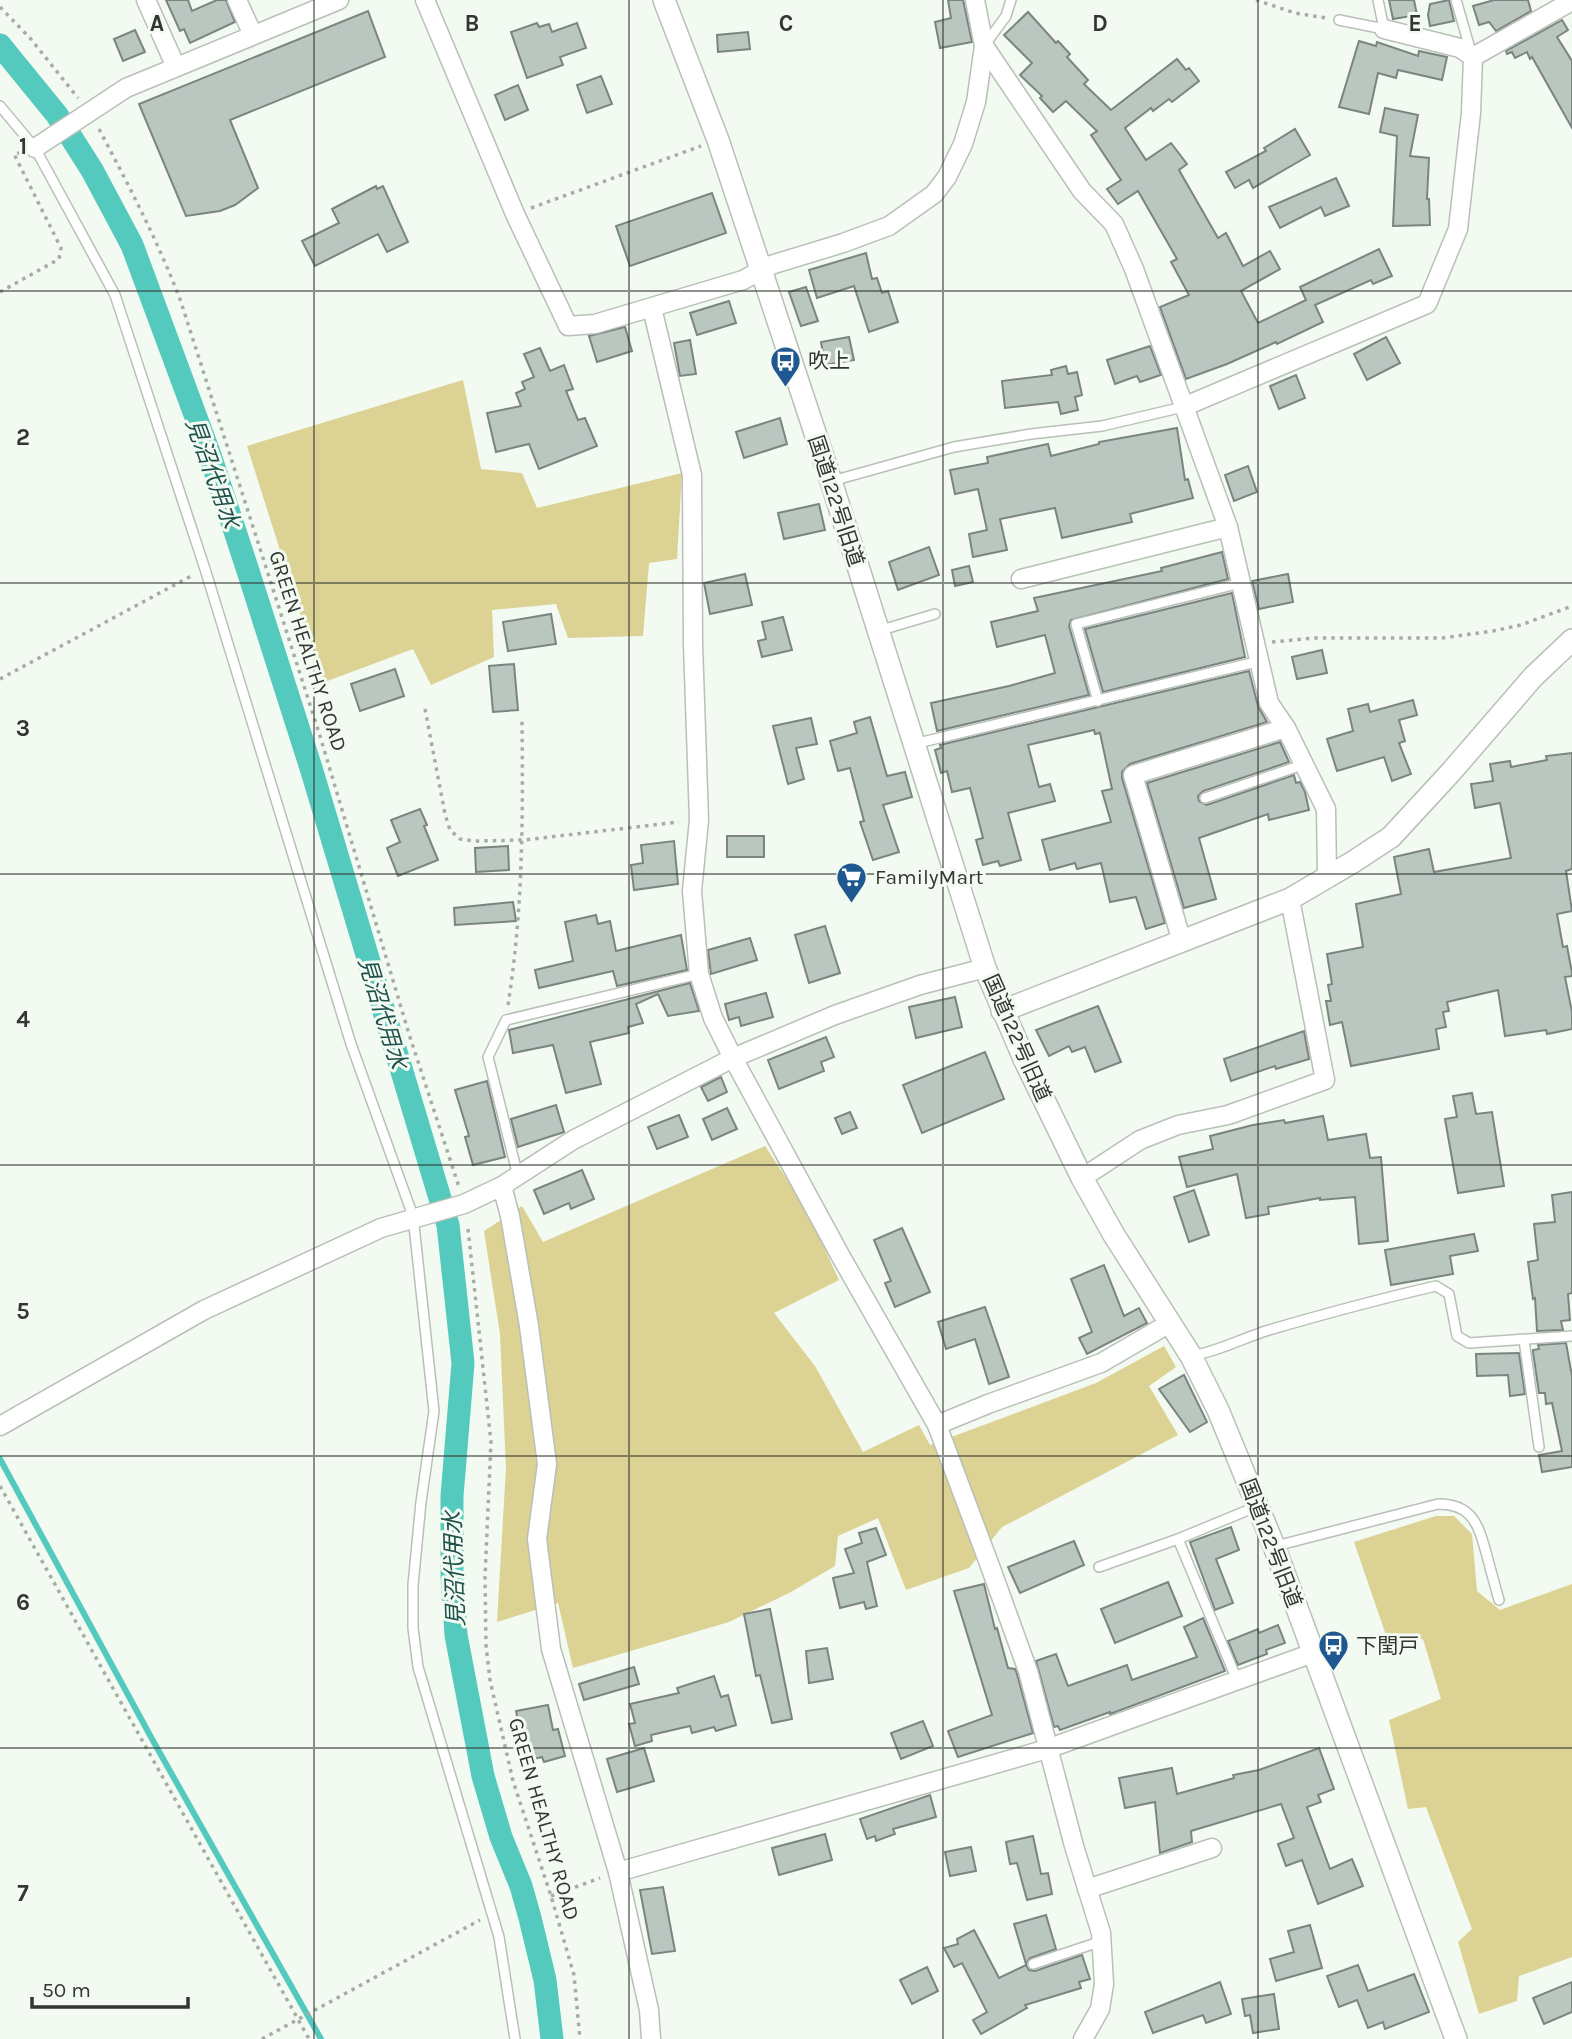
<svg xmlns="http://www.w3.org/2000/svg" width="1572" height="2039" font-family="Karla,'Noto Sans JP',sans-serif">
  <rect width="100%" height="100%" fill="#f2faf1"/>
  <g fill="#dcd294">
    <polygon points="463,380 481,469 522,473 537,508 682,473 677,559 649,563 643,636 568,638 556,604 492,610 494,657 431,685 413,649 322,683 247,446"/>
    <polygon points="765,1146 806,1208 839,1280 774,1313 815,1366 863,1452 919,1425 930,1445 1096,1383 1164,1346 1176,1367 1149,1386 1178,1435 1002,1527 969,1568 906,1590 878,1518 838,1536 835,1566 791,1592 729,1622 573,1668 558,1603 497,1622 506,1468 500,1334 484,1231 522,1206 543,1242"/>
    <polygon points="1436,1516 1454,1516 1472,1534 1477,1591 1500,1610 1572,1584 1572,1957 1519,1976 1517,2001 1479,2014 1458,1942 1472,1929 1426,1807 1408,1809 1389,1720 1441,1699 1423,1639 1389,1644 1354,1542"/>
  </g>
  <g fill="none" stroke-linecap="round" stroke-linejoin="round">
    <polyline stroke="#54cabe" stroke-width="6" points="0,1459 152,1739 321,2039"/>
    <polyline stroke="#54cabe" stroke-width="23" points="0,45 57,115 92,170 132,245 210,455 249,574 311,768 448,1225 463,1363 452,1496 452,1576 456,1635 483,1776 501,1837 521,1886 530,1918 545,1980 552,2039"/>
  </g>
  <g fill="#bac6c0" stroke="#7b8580" stroke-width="2">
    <polygon points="166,0 188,0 192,11 217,0 226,0 235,22 190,43 184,29 180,31"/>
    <polygon points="948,0 963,0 972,42 940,48 935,22 951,18"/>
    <polygon points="1389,0 1414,0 1417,15 1393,19"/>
    <polygon points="1449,0 1454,21 1430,26 1428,15 1430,4"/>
    <polygon points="1494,0 1528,0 1531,11 1496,31 1489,22 1479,25 1473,6"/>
    <polygon points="368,11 385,57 230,120 258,188 235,205 220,211 186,216 139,104"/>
    <polygon points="1028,12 1056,43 1058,41 1070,54 1067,57 1088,80 1084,84 1111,110 1177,59 1186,70 1189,68 1199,81 1172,102 1169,99 1153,111 1151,108 1125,128 1146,160 1171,143 1187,164 1179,170 1218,238 1226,233 1243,266 1270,251 1280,269 1241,291 1258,323 1306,300 1300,287 1379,249 1392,276 1373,284 1371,280 1315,305 1323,322 1277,344 1276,342 1227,364 1186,379 1160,307 1189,295 1171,262 1177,259 1138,191 1118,204 1107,189 1121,180 1091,135 1097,131 1066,101 1053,112 1040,98 1042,96 1020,75 1032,63 1004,35"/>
    <polygon points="1562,20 1568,30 1557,37 1572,61 1572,128 1532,57 1530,59 1527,52 1515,58 1512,52 1507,54 1506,51"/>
    <polygon points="537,23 539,27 549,24 552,32 577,23 586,48 560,57 563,65 527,78 511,32"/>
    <polygon points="135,30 145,52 123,61 114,39"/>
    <polygon points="748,32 750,49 718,52 717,35"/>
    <polygon points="1359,41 1376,46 1377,42 1418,56 1419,51 1447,57 1442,80 1398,70 1396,78 1378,73 1369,114 1339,107"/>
    <polygon points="601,76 612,104 587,113 577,85"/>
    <polygon points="518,85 528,110 505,120 495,95"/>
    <polygon points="1385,108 1418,115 1410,156 1429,158 1427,199 1429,199 1430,225 1393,226 1397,136 1380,132"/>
    <polygon points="1295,129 1310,155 1253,188 1249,180 1235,188 1226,172 1266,151 1264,148"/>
    <polygon points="1336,178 1349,206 1325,216 1321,207 1280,228 1269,207"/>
    <polygon points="376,186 377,189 383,186 408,242 387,252 378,234 315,266 302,241 339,223 332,209"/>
    <polygon points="712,193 726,233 630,266 616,226"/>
    <polygon points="866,253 872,279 877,278 882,293 888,291 898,322 869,332 854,286 817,298 809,270"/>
    <polygon points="806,287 818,321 801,326 789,292"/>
    <polygon points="729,301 736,323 697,335 690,313"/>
    <polygon points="625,327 632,351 597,362 589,336"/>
    <polygon points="849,337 854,360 825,365 821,342"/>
    <polygon points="1386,337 1400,363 1367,380 1354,354"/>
    <polygon points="690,340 696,374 680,376 674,343"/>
    <polygon points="1150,346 1161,375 1140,382 1137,376 1115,384 1107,360"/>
    <polygon points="540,348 550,371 564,365 573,389 566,391 578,420 585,418 597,446 539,469 529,444 496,452 487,413 521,406 516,393 525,389 522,382 534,377 524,354"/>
    <polygon points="1066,366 1068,374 1077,372 1082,395 1075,397 1078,410 1061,414 1058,402 1005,408 1002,381 1052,375 1051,370"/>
    <polygon points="1296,375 1305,398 1279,409 1270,386"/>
    <polygon points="780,418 787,444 744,458 736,432"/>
    <polygon points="1177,428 1185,480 1188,479 1193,498 1130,514 1132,522 1062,538 1055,508 1000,519 1007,550 973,557 969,534 987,530 978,489 955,494 950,470 988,463 987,457 1048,444 1051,456 1099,444 1099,442"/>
    <polygon points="1248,466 1257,492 1234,501 1225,475"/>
    <polygon points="819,504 825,530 784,539 778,513"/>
    <polygon points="929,547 939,575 898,590 889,562"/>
    <polygon points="1222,552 1228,579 1071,620 1069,626 1089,695 937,731 931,703 1009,686 1055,673 1045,635 997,647 991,622 1038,611 1034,598 1162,571 1161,568"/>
    <polygon points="969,566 973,582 955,586 952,570"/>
    <polygon points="745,574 752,605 710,614 704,583"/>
    <polygon points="1288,574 1293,602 1259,609 1252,581"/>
    <polygon points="1232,593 1245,657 1103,692 1085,629"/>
    <polygon points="551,614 556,644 508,651 503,622"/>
    <polygon points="783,617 792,650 762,657 758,641 766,639 762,622"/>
    <polygon points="1322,650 1327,673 1297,679 1292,657"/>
    <polygon points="514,664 518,710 493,712 489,666"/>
    <polygon points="395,669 404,696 360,711 351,684"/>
    <polygon points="1249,671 1258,706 1267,722 1130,764 1122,772 1122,778 1165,923 1146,929 1136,897 1110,902 1101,863 1077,869 1075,863 1050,870 1042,840 1111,822 1102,791 1112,789 1100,733 1095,734 1094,730 1028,745 1039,787 1050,784 1055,801 1008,813 1021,860 1000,866 998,861 983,865 976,840 983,838 970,788 952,792 947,771 941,773 935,750 941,748 940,745"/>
    <polygon points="1413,700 1417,715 1399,720 1405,741 1399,743 1411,774 1392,781 1384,757 1337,771 1327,739 1353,731 1348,709 1368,704 1370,712"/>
    <polygon points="870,717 887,776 905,772 912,797 883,805 899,852 873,860 860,822 864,821 850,768 838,771 830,741 857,733 854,722"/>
    <polygon points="811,718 817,744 796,748 804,779 788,784 773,726"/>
    <polygon points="1280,742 1289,762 1203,791 1198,796 1199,801 1207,805 1294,775 1296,783 1300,782 1305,792 1309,810 1269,820 1268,814 1199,838 1216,899 1184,908 1147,783"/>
    <polygon points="1572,753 1572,869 1566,871 1572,911 1557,914 1563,947 1567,946 1572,973 1572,976 1565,977 1572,1012 1572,1029 1547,1034 1546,1030 1505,1036 1498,990 1447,1002 1449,1011 1443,1012 1446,1027 1436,1029 1439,1049 1351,1066 1342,1022 1330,1025 1326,1001 1331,1001 1328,985 1332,984 1327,954 1363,947 1356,904 1401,894 1394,857 1429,849 1434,872 1511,858 1500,803 1475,808 1471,784 1493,781 1490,764 1510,761 1511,767 1547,760 1546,756"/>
    <polygon points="420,809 427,825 424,826 438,860 398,876 387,848 400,842 391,820"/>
    <rect x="727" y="836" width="37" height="21"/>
    <polygon points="674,841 678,884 634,890 631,865 643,863 641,845"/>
    <polygon points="508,846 509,870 476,872 475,848"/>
    <polygon points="513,902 516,921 455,925 454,908"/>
    <polygon points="596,915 598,924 610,921 616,951 681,935 687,970 617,986 613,971 539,988 535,970 573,961 565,922"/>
    <polygon points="825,926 840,973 809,983 795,935"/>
    <polygon points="750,938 757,960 711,974 708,950"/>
    <polygon points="690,983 699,1011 668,1016 658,994 636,1004 643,1023 628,1027 629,1033 590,1042 601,1084 566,1093 553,1045 513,1053 509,1030"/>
    <polygon points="766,993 773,1017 741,1026 739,1017 729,1020 725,1004"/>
    <polygon points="955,997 962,1027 916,1038 909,1007"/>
    <polygon points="1098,1006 1121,1062 1095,1072 1085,1047 1072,1052 1069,1046 1049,1056 1036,1030"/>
    <polygon points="1304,1031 1309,1059 1276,1069 1275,1066 1231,1081 1224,1059"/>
    <polygon points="826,1037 834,1057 821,1062 824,1071 779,1089 768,1060"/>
    <polygon points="985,1052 1004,1099 922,1133 903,1085"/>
    <polygon points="721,1077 727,1092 708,1101 701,1087"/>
    <polygon points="487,1081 505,1157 473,1165 465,1137 469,1136 455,1090"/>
    <polygon points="1472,1093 1476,1114 1492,1112 1504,1186 1458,1193 1445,1119 1457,1117 1453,1096"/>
    <polygon points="556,1105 564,1132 518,1147 511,1119"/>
    <polygon points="727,1108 737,1129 712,1140 703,1119"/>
    <polygon points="850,1112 857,1128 842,1134 835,1118"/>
    <polygon points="679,1115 688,1137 657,1149 648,1127"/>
    <polygon points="1323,1116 1328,1140 1366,1134 1370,1158 1381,1157 1388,1241 1359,1244 1355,1197 1320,1200 1320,1198 1268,1207 1269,1214 1246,1218 1237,1174 1187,1187 1179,1157 1213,1149 1210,1136 1253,1125 1284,1120 1285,1123"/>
    <polygon points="582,1170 594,1199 571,1209 569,1203 544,1214 534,1190"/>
    <polygon points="1194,1190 1209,1235 1189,1242 1174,1197"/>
    <polygon points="1572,1192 1572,1293 1568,1294 1570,1320 1561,1321 1563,1330 1537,1331 1535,1298 1533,1299 1528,1262 1538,1260 1534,1224 1555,1222 1552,1195"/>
    <polygon points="902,1228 930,1292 895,1307 885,1283 891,1281 874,1240"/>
    <polygon points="1474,1234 1478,1251 1450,1256 1453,1274 1391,1285 1385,1250"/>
    <polygon points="1104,1265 1124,1316 1139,1308 1147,1323 1087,1354 1079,1338 1092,1332 1071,1279"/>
    <polygon points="985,1307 1009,1377 989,1384 975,1339 946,1349 938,1322"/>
    <polygon points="1566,1343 1572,1376 1572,1467 1542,1472 1539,1455 1562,1451 1552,1403 1546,1404 1545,1393 1539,1393 1533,1352 1533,1350 1539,1349 1538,1345"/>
    <polygon points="1519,1353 1525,1394 1510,1396 1508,1375 1477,1376 1476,1354"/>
    <polygon points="1184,1375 1207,1422 1190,1432 1159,1389"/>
    <polygon points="1231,1527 1239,1550 1216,1559 1233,1603 1215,1610 1190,1542"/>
    <polygon points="876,1528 886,1555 867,1562 877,1606 866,1609 864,1602 840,1608 833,1578 854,1573 845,1549 862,1543 859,1533"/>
    <polygon points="1074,1541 1084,1565 1020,1593 1008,1567"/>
    <polygon points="1168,1582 1182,1616 1115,1643 1101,1609"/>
    <polygon points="984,1584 995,1629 997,1628 1008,1668 1015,1669 1017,1674 1033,1733 958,1757 948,1731 992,1715 954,1591"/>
    <polygon points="770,1609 792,1719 772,1723 760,1675 756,1676 744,1614"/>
    <polygon points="1203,1618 1225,1671 1110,1714 1110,1712 1060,1730 1058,1726 1054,1727 1036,1661 1056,1654 1068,1686 1127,1665 1132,1680 1197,1657 1184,1627"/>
    <polygon points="1278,1625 1285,1643 1266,1650 1267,1654 1238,1665 1228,1641 1258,1629 1259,1633"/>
    <polygon points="827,1648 833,1679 809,1683 806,1651"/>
    <polygon points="634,1667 639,1684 584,1700 579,1684"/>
    <polygon points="714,1676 721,1697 728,1695 736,1725 716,1731 714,1727 692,1733 690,1726 651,1735 652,1741 635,1746 629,1724 635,1723 630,1704 679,1693 677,1688"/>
    <polygon points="548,1705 553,1730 558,1729 565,1756 544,1762 542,1757 526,1761 516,1711"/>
    <polygon points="923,1721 933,1746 901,1759 891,1733"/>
    <polygon points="644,1748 654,1781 617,1792 607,1759"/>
    <polygon points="1319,1748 1334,1789 1318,1795 1321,1802 1307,1807 1330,1869 1352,1859 1363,1886 1318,1904 1302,1860 1286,1866 1278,1844 1294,1838 1281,1804 1191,1831 1192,1842 1160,1853 1155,1802 1125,1808 1119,1778 1172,1768 1177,1794 1234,1778 1233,1775 1259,1770"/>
    <polygon points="930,1795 936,1817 893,1829 895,1834 876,1841 875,1836 867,1839 860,1819"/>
    <polygon points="825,1834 832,1860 779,1875 772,1848"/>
    <polygon points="1033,1836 1041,1874 1048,1873 1052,1894 1027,1900 1017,1863 1010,1864 1006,1842"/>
    <polygon points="971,1847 976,1871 950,1876 945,1852"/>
    <polygon points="663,1887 675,1951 652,1954 640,1890"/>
    <polygon points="1046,1915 1056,1949 1030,1958 1026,1964 1014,1924"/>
    <polygon points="1310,1925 1322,1968 1276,1981 1270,1959 1294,1952 1288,1931"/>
    <polygon points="974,1930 999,1978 1026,1965 1029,1970 1035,1971 1082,1955 1090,1979 1079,1982 1081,1988 1025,2005 1027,2008 981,2034 973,2020 987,2012 962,1963 954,1967 944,1948 958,1944 957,1939"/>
    <polygon points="1358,1965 1368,1991 1414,1974 1429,2012 1385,2029 1383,2022 1368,2028 1357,2000 1339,2007 1327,1976"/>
    <polygon points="927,1967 938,1991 912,2004 900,1980"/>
    <polygon points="1220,1982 1231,2014 1206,2023 1203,2015 1153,2033 1145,2012"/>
    <polygon points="1572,1982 1572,2012 1544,2024 1533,1998"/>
    <polygon points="1274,1994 1279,2029 1253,2033 1250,2015 1245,2016 1242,1999"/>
  </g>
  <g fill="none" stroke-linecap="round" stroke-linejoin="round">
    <defs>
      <g id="service">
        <polyline points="1456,0 1471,52"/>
        <polyline points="1339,20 1384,29 1378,0"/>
        <polyline points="984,46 1006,16 1011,0"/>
        <polyline points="0,106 35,148 115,295 205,569 351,1044 413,1216 434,1411 421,1502 413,1585 413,1628 418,1667 499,1937 515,2039"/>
        <polyline points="832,481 954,447 1031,434 1102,426 1183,407"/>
        <polyline points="878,631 935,614"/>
        <polyline points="1098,701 1076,624 1241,583"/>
        <polyline points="914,744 1260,661"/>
        <polyline points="1205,798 1305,764"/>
        <polyline points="518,1176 488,1057 506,1020 699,974"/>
        <polyline points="1524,1340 1539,1447"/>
        <path d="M1192,1356C1219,1351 1243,1338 1269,1330C1324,1314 1379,1299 1436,1286L1449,1294L1457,1336L1469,1343L1572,1336"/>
        <path d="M1276,1546L1438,1504C1474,1504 1479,1527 1487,1556C1491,1571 1495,1586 1499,1600"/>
        <polyline points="1099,1567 1178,1539"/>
        <polyline points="1237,1680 1178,1539 1258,1506"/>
        <polyline points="1033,1964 1102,1941"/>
      </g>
      <g id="minor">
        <polyline points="146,0 176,67"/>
        <polyline points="237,0 253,35"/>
        <polyline points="425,0 515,214 568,326 595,324 743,280 771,265 843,243 889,226 934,194 947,177 963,144 976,102 984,46 975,0"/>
        <polyline points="1384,29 1460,48 1473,57"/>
        <polyline points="984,46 1082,191 1114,224 1134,269 1228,527 1269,703 1286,728 1326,809 1327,876"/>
        <polyline points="35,148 126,88 339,0"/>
        <polyline points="652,308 692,475 693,644 699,820 692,891 699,974 713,1018 733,1058 840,1255 937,1425 990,1566 1028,1671 1074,1846 1101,1933 1104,1984 1100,2009 1083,2039"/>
        <polyline points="1183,407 1427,304 1458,229 1471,113 1473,57 1572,1"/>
        <polyline points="1021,579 1228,527"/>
        <polyline points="1182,942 1133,775 1286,728"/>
        <polyline points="1082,1178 1140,1140 1178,1125 1228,1115 1325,1080 1290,899"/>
        <polyline points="502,1186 510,1216 529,1326 547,1464 537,1539 551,1649 618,1872 649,2010 651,2039"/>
        <polyline points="937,1425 988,1404 1101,1363 1170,1323"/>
        <polyline points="0,1426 204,1310 381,1228 464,1204 502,1186 573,1140 733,1058 835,1015 920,985 985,968"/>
        <polyline points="618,1872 1047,1749 1313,1653"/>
        <polyline points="1087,1889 1212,1848"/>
      </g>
      <g id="tertiary">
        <polyline points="664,0 718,140 831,481 985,968 1025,1061 1082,1178 1114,1235 1191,1356 1218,1410 1274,1546 1456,2039"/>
        <polyline points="1002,1011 1290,899 1353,862 1391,837 1451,772 1533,677 1572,640"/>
      </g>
    </defs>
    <use href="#service" stroke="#b8c0b7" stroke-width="12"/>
    <use href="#minor" stroke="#b8c0b7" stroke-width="21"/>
    <use href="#tertiary" stroke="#b8c0b7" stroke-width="24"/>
    <g stroke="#a7ada6" stroke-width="3.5" stroke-dasharray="3.5 5" stroke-linecap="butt">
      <polyline points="1256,0 1295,13 1326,18"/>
      <polyline points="0,7 30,38 78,98"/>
      <path d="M99,129C129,186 158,241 181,302L320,736L409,1034L459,1187"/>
      <polyline points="531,208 701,146"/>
      <polyline points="0,292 59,259 61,248 14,154 19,153"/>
      <polyline points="1272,642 1315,638 1442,638 1493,631 1521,625 1572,606"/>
      <polyline points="0,679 193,575"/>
      <polyline points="425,709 445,814 450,830 460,839 475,841 524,840 679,822"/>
      <path d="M508,1005C523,911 523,816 522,721"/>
      <polyline points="468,1229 491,1442 485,1577 486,1646 490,1680 513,1781 551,1896 574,1975 580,2039"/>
      <polyline points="0,1486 309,2039"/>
      <polyline points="551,1896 600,1878"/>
      <polyline points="262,2039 480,1920"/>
    </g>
    <use href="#service" stroke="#fff" stroke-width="9"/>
    <use href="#minor" stroke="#fff" stroke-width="18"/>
    <use href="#tertiary" stroke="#fff" stroke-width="21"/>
  </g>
  <path fill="none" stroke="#333632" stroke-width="2" stroke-opacity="0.55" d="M314,0V2039M629,0V2039M943,0V2039M1258,0V2039M0,291H1572M0,583H1572M0,874H1572M0,1165H1572M0,1456H1572M0,1748H1572"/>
  <defs>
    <symbol id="bus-pin" viewBox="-11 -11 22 30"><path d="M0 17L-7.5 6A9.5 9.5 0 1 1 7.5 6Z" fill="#1f5890" stroke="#f2faf1"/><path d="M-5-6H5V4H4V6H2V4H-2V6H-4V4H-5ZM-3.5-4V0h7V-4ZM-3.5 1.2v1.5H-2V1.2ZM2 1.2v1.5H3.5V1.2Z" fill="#fff"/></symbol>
    <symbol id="supermarket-pin" viewBox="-11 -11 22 30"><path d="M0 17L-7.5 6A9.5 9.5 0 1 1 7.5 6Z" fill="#1f5890" stroke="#f2faf1"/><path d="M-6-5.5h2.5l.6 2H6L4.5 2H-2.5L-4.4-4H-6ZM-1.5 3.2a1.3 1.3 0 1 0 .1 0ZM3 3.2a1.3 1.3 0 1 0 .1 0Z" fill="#fff"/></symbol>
  </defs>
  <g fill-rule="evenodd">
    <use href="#bus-pin" x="768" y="344" width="35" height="47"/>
    <use href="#supermarket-pin" x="834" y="860" width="35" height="47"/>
    <use href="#bus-pin" x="1316" y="1628" width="35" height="47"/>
  </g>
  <g text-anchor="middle" stroke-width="6" stroke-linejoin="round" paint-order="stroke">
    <g font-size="21" fill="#333632" stroke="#f2faf1" text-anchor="start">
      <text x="808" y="368">吹上</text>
      <text x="875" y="884">FamilyMart</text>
      <text x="1356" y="1653">下閏戸</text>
    </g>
    <g font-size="21" fill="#333632" stroke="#f2faf1">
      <text transform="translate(836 501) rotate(72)" y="7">国道122号旧道</text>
      <text transform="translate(308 651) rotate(72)" y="7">GREEN HEALTHY ROAD</text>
      <text transform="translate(1017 1038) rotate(66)" y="7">国道122号旧道</text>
      <text transform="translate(1271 1543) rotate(69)" y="7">国道122号旧道</text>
      <text transform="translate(544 1819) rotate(74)" y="7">GREEN HEALTHY ROAD</text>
    </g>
    <g font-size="23" font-style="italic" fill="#20524d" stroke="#f2faf1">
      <text transform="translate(213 473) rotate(70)" y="8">見沼代用水</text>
      <text transform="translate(383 1013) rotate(73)" y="8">見沼代用水</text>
      <text transform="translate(454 1569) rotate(-92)" y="8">見沼代用水</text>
    </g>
  </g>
  <g font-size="23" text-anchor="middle" font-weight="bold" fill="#333632" stroke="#f2faf1" stroke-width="6" stroke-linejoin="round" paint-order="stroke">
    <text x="157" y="31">A</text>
    <text x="472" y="31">B</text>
    <text x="786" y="31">C</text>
    <text x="1100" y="31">D</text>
    <text x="1415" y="31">E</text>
    <text x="23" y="154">1</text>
    <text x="23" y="445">2</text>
    <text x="23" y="736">3</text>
    <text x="23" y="1027">4</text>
    <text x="23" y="1319">5</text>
    <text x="23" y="1610">6</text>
    <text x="23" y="1901">7</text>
  </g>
  <path d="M32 1997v10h156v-10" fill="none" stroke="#333632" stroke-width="3.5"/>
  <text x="42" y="1997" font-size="21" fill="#333632" stroke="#f2faf1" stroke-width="5" paint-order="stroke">50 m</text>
</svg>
